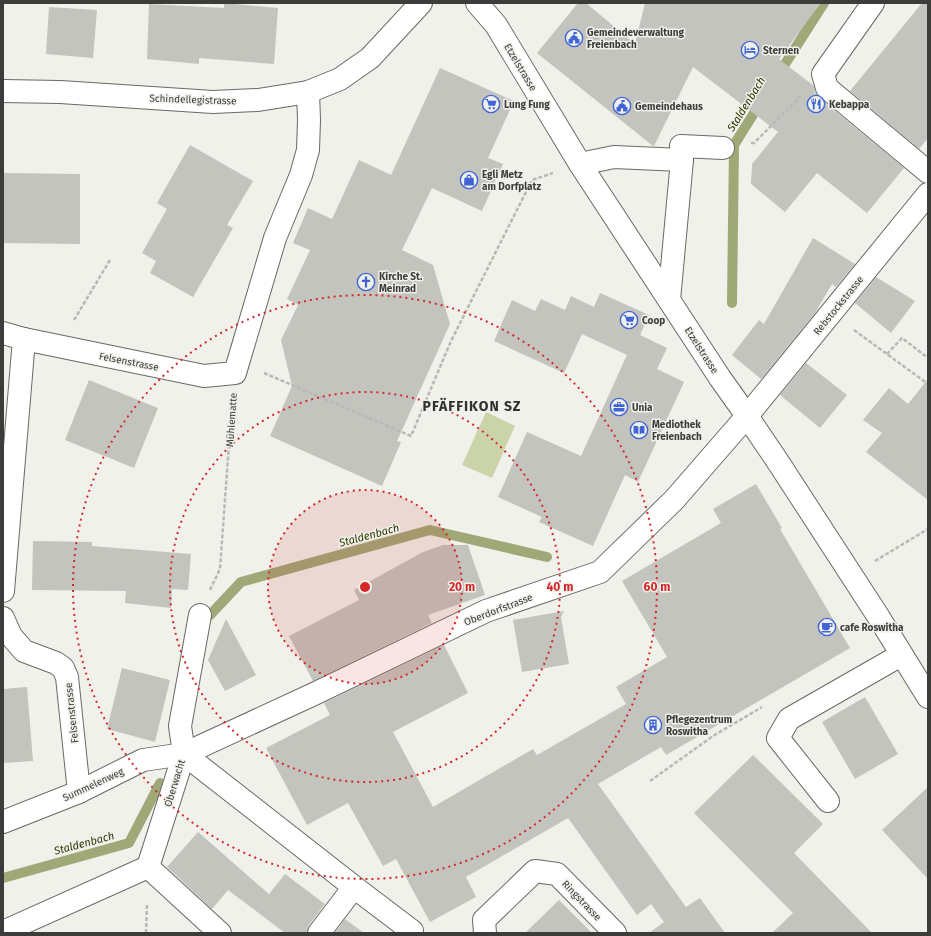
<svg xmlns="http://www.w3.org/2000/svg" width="931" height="936" font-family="'Fira Sans',sans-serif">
  <rect width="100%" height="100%" fill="#eff1ea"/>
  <polygon fill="#cbd4a9" points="486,412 515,426 492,478 462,465"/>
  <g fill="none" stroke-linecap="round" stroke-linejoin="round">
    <g stroke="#9fa877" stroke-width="10">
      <polyline points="778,75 824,3"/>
      <polyline points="732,303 734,145 761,102"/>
      <polyline points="210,615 241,582 430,530 547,557"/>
      <polyline points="3,878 129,843 160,783"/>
    </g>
  </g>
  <g fill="#c3c4be">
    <polygon points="224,3 278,8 274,64 199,58 199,64 147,59 149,4 224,8"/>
    <polygon points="578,3 586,3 635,44 645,3 821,3 779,59 814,86 815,92 819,98 904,168 867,213 817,173 785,212 751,184 752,164 778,132 693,67 654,146 653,146 537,53"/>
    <polygon points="922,3 928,3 928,138 919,149 850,91"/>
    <polygon points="49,7 97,10 93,58 46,54"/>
    <polygon points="440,68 514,101 488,158 503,164 482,211 432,188 402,250 433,265 450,324 397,441 401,442 382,486 270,436 292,386 281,340 298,305 287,299 310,250 293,243 308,208 332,219 359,160 391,175"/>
    <polygon points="190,145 253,181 227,225 233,228 193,297 150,273 156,261 142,253 167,209 157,203"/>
    <polygon points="3,173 80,174 80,244 3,243"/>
    <polygon points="813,238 855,264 836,287 832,284 815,313 761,379 732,355 759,320 764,324"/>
    <polygon points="876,277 915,301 891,333 855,303"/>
    <polygon points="600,293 649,315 640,335 667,348 657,369 684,382 638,482 625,475 593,546 539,522 542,517 498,497 527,432 581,456 627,355 582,334 564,373 494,341 512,300 535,311 541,299 565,310 571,296 594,307"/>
    <polygon points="806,363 847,395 820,428 780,395"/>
    <polygon points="928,379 928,500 866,452 882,433 863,420 889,388 908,404"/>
    <polygon points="89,380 158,408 134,468 65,440"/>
    <polygon points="756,484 782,528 780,529 850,648 666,755 661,747 598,784 686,907 700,898 725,933 649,933 664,922 651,904 637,915 568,818 466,877 476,897 430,922 396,859 383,866 348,803 307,825 266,748 330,715 324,703 444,645 468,693 393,732 433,807 533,749 537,755 626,704 616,687 667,657 622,581 721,523 713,509"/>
    <polygon points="33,541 92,542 92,546 191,554 188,590 172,589 171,608 125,603 126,591 32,590"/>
    <polygon points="443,545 468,545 485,595 428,615 432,623 313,681 289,636 359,600 354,590 423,552"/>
    <polygon points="564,611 561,617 569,664 522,672 513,620"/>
    <polygon points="226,619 256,675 225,691 208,660"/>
    <polygon points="122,668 170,680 155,742 107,729"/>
    <polygon points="27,687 33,761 3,763 3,689"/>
    <polygon points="865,697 898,754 855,779 822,722"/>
    <polygon points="753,755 823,824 794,853 872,933 772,933 793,913 694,813"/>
    <polygon points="928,787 928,879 882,830"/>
    <polygon points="198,832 269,894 285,874 325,904 309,925 307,933 285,933 228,890 212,909 167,867"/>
    <polygon points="559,900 592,933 525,933"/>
    <polygon points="345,919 364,933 335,933"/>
  </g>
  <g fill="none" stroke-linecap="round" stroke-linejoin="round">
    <defs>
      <g id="minor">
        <polyline points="477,3 496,25 580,164 720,378 747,416 780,465 878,616 928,697"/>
        <polyline points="873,3 823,74 827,88 928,172"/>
        <polyline points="580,164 614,157 682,160 681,146 723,148"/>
        <polyline points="669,300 682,160"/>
        <polyline points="3,333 24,339"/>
        <polyline points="3,591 24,339 204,376 235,373 275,238 301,175 308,150 309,120 308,92"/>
        <polyline points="3,618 11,636 24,651 56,663 63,668 67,677 79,792"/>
        <polyline points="184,754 354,887 412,931"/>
        <polyline points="828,801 778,738 789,719 901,655"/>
        <polyline points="3,822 79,792 143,760 184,754 314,694 486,611 600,572 674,500 747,416 928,194"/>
        <polyline points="148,867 220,933"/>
        <polyline points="3,932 148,867 184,754 180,726 200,615"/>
        <polyline points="319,933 354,887"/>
        <polyline points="485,933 484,920 535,871 557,874 615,933"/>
      </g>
      <polyline id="major" points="3,91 60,92 213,102 258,100 308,92 340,79 370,58 421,3"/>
    </defs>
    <use href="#minor" stroke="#696a64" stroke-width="24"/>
    <use href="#major" stroke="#696a64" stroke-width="24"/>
    <g stroke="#b7b9b3" stroke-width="2.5" stroke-dasharray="4 2" stroke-linecap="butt">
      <polyline points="751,143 754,143 801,96"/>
      <polyline points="74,320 110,260"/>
      <polyline points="854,330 928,384"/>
      <polyline points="887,354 902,338 928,358"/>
      <polyline points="264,373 411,436 451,341 532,180 553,173"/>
      <polyline points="875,561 928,529"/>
      <polyline points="210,590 220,569 232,402"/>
      <polyline points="650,781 713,736 762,707"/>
      <polyline points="146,933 147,904"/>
    </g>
    <use href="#minor" stroke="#fff" stroke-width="22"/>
    <use href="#major" stroke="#fff" stroke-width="22"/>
  </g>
  <circle cx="365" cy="587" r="97" fill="#d62828" fill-opacity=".12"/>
  <g fill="none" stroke="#d62828" stroke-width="2" stroke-dasharray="2 4">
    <circle cx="365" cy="587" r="97"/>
    <circle cx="365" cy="587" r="195"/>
    <circle cx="365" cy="587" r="292"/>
  </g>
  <defs>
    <symbol id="civic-ring" viewBox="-11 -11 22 22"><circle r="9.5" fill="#eff1ea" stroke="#4064d6" stroke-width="1.5"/><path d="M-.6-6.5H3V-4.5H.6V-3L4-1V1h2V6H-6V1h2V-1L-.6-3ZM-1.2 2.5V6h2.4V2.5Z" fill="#4064d6"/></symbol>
    <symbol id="hotel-ring" viewBox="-11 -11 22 22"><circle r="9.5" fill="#eff1ea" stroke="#4064d6" stroke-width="1.5"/><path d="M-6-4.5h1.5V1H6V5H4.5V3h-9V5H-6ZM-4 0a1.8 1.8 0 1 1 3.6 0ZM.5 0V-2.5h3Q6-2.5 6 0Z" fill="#4064d6"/></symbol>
    <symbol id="supermarket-ring" viewBox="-11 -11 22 22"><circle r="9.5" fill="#eff1ea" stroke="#4064d6" stroke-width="1.5"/><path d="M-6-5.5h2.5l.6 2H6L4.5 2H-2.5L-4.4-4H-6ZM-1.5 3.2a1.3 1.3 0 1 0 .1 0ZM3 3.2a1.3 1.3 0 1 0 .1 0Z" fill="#4064d6"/></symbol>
    <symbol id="restaurant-ring" viewBox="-11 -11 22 22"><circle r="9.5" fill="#eff1ea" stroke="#4064d6" stroke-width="1.5"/><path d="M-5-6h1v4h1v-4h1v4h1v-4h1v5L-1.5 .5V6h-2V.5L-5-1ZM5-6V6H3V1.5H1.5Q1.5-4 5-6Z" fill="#4064d6"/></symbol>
    <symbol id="shop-ring" viewBox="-11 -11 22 22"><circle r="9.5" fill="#eff1ea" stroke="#4064d6" stroke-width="1.5"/><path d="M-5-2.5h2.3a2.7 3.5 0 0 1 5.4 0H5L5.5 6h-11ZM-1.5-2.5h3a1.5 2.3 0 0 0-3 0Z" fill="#4064d6"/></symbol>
    <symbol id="church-ring" viewBox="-11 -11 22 22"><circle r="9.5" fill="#eff1ea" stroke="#4064d6" stroke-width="1.5"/><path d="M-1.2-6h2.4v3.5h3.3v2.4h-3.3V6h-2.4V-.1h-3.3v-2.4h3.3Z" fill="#4064d6"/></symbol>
    <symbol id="office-ring" viewBox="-11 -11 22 22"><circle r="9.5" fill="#eff1ea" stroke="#4064d6" stroke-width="1.5"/><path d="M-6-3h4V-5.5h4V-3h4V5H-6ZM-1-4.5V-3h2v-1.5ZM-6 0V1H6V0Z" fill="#4064d6"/></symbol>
    <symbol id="library-ring" viewBox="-11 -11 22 22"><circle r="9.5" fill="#eff1ea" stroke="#4064d6" stroke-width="1.5"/><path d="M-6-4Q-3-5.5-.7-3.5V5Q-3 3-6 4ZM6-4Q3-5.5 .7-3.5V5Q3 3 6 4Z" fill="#4064d6"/></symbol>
    <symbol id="cafe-ring" viewBox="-11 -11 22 22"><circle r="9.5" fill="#eff1ea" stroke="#4064d6" stroke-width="1.5"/><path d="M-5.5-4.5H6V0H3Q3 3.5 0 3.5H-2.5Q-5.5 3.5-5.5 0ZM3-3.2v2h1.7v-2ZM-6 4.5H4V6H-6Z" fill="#4064d6"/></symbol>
    <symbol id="building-ring" viewBox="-11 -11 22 22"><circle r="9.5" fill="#eff1ea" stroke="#4064d6" stroke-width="1.5"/><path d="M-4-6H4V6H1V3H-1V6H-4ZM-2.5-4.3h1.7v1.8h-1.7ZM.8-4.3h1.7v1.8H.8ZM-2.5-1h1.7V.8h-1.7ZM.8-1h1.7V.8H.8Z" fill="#4064d6"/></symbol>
  </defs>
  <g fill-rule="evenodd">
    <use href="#civic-ring" x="564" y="28" width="20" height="20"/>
    <use href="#hotel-ring" x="740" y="40" width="20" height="20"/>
    <use href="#supermarket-ring" x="481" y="94" width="20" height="20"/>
    <use href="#restaurant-ring" x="806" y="94" width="20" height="20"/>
    <use href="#civic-ring" x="612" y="96" width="20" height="20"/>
    <use href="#shop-ring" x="459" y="170" width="20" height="20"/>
    <use href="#church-ring" x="356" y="272" width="20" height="20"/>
    <use href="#supermarket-ring" x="619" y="310" width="20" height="20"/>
    <use href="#office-ring" x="609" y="397" width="20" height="20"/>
    <use href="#library-ring" x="629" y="420" width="20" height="20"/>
    <use href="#cafe-ring" x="817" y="617" width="20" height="20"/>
    <use href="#building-ring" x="643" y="715" width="20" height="20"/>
  </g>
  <g text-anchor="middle" stroke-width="3" stroke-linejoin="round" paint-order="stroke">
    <g font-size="10" font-weight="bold" fill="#3c3d3a" stroke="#eff1ea" text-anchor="start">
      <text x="587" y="36">Gemeindeverwaltung<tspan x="587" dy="12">Freienbach</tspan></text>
      <text x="763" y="54">Sternen</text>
      <text x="504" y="108">Lung Fung</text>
      <text x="829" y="108">Kebappa</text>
      <text x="635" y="110">Gemeindehaus</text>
      <text x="482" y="178">Egli Metz<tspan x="482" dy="12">am Dorfplatz</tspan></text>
      <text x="379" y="280">Kirche St.<tspan x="379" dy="12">Meinrad</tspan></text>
      <text x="642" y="324">Coop</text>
      <text x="632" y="411">Unia</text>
      <text x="652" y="428">Mediothek<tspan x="652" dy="12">Freienbach</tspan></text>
      <text x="840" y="631">cafe Roswitha</text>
      <text x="666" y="723">Pflegezentrum<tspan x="666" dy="12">Roswitha</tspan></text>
    </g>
    <g font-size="10" fill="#3c3d3a" stroke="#eff1ea">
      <text transform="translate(521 67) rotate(59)" y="4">Etzelstrasse</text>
      <text transform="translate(193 99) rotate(2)" y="4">Schindellegistrasse</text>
      <text transform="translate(838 305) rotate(-51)" y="4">Rebstockstrasse</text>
      <text transform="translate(702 350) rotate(57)" y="4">Etzelstrasse</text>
      <text transform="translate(129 361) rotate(11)" y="4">Felsenstrasse</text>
      <text transform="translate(231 420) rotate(-86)" y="4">Mühlematte</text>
      <text transform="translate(498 609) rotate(-21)" y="4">Oberdorfstrasse</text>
      <text transform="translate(71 713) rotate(-96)" y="4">Felsenstrasse</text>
      <text transform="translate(174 783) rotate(-73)" y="4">Oberwacht</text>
      <text transform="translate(93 784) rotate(-25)" y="4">Summelenweg</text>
      <text transform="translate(582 900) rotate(46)" y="4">Ringstrasse</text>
    </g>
    <g font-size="11" font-style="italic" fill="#2f3500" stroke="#eff1ea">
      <text transform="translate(746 104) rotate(-58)" y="4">Staldenbach</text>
      <text transform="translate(369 535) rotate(-15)" y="4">Staldenbach</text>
      <text transform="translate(84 843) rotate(-15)" y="4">Staldenbach</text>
    </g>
    <g font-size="14" font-weight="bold" letter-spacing="1" fill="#31322d" stroke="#eff1ea">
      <text x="472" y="411">PFÄFFIKON SZ</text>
    </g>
  </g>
  <circle cx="365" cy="587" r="6" fill="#d62828" stroke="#eff1ea" stroke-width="2"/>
  <g font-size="12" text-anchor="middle" font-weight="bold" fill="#d62828" stroke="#eff1ea" stroke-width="3" stroke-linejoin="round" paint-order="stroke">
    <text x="462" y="591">20 m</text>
    <text x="560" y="591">40 m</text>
    <text x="657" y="591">60 m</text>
  </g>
  <rect width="931" height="936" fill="none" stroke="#3c3d3a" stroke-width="8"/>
</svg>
